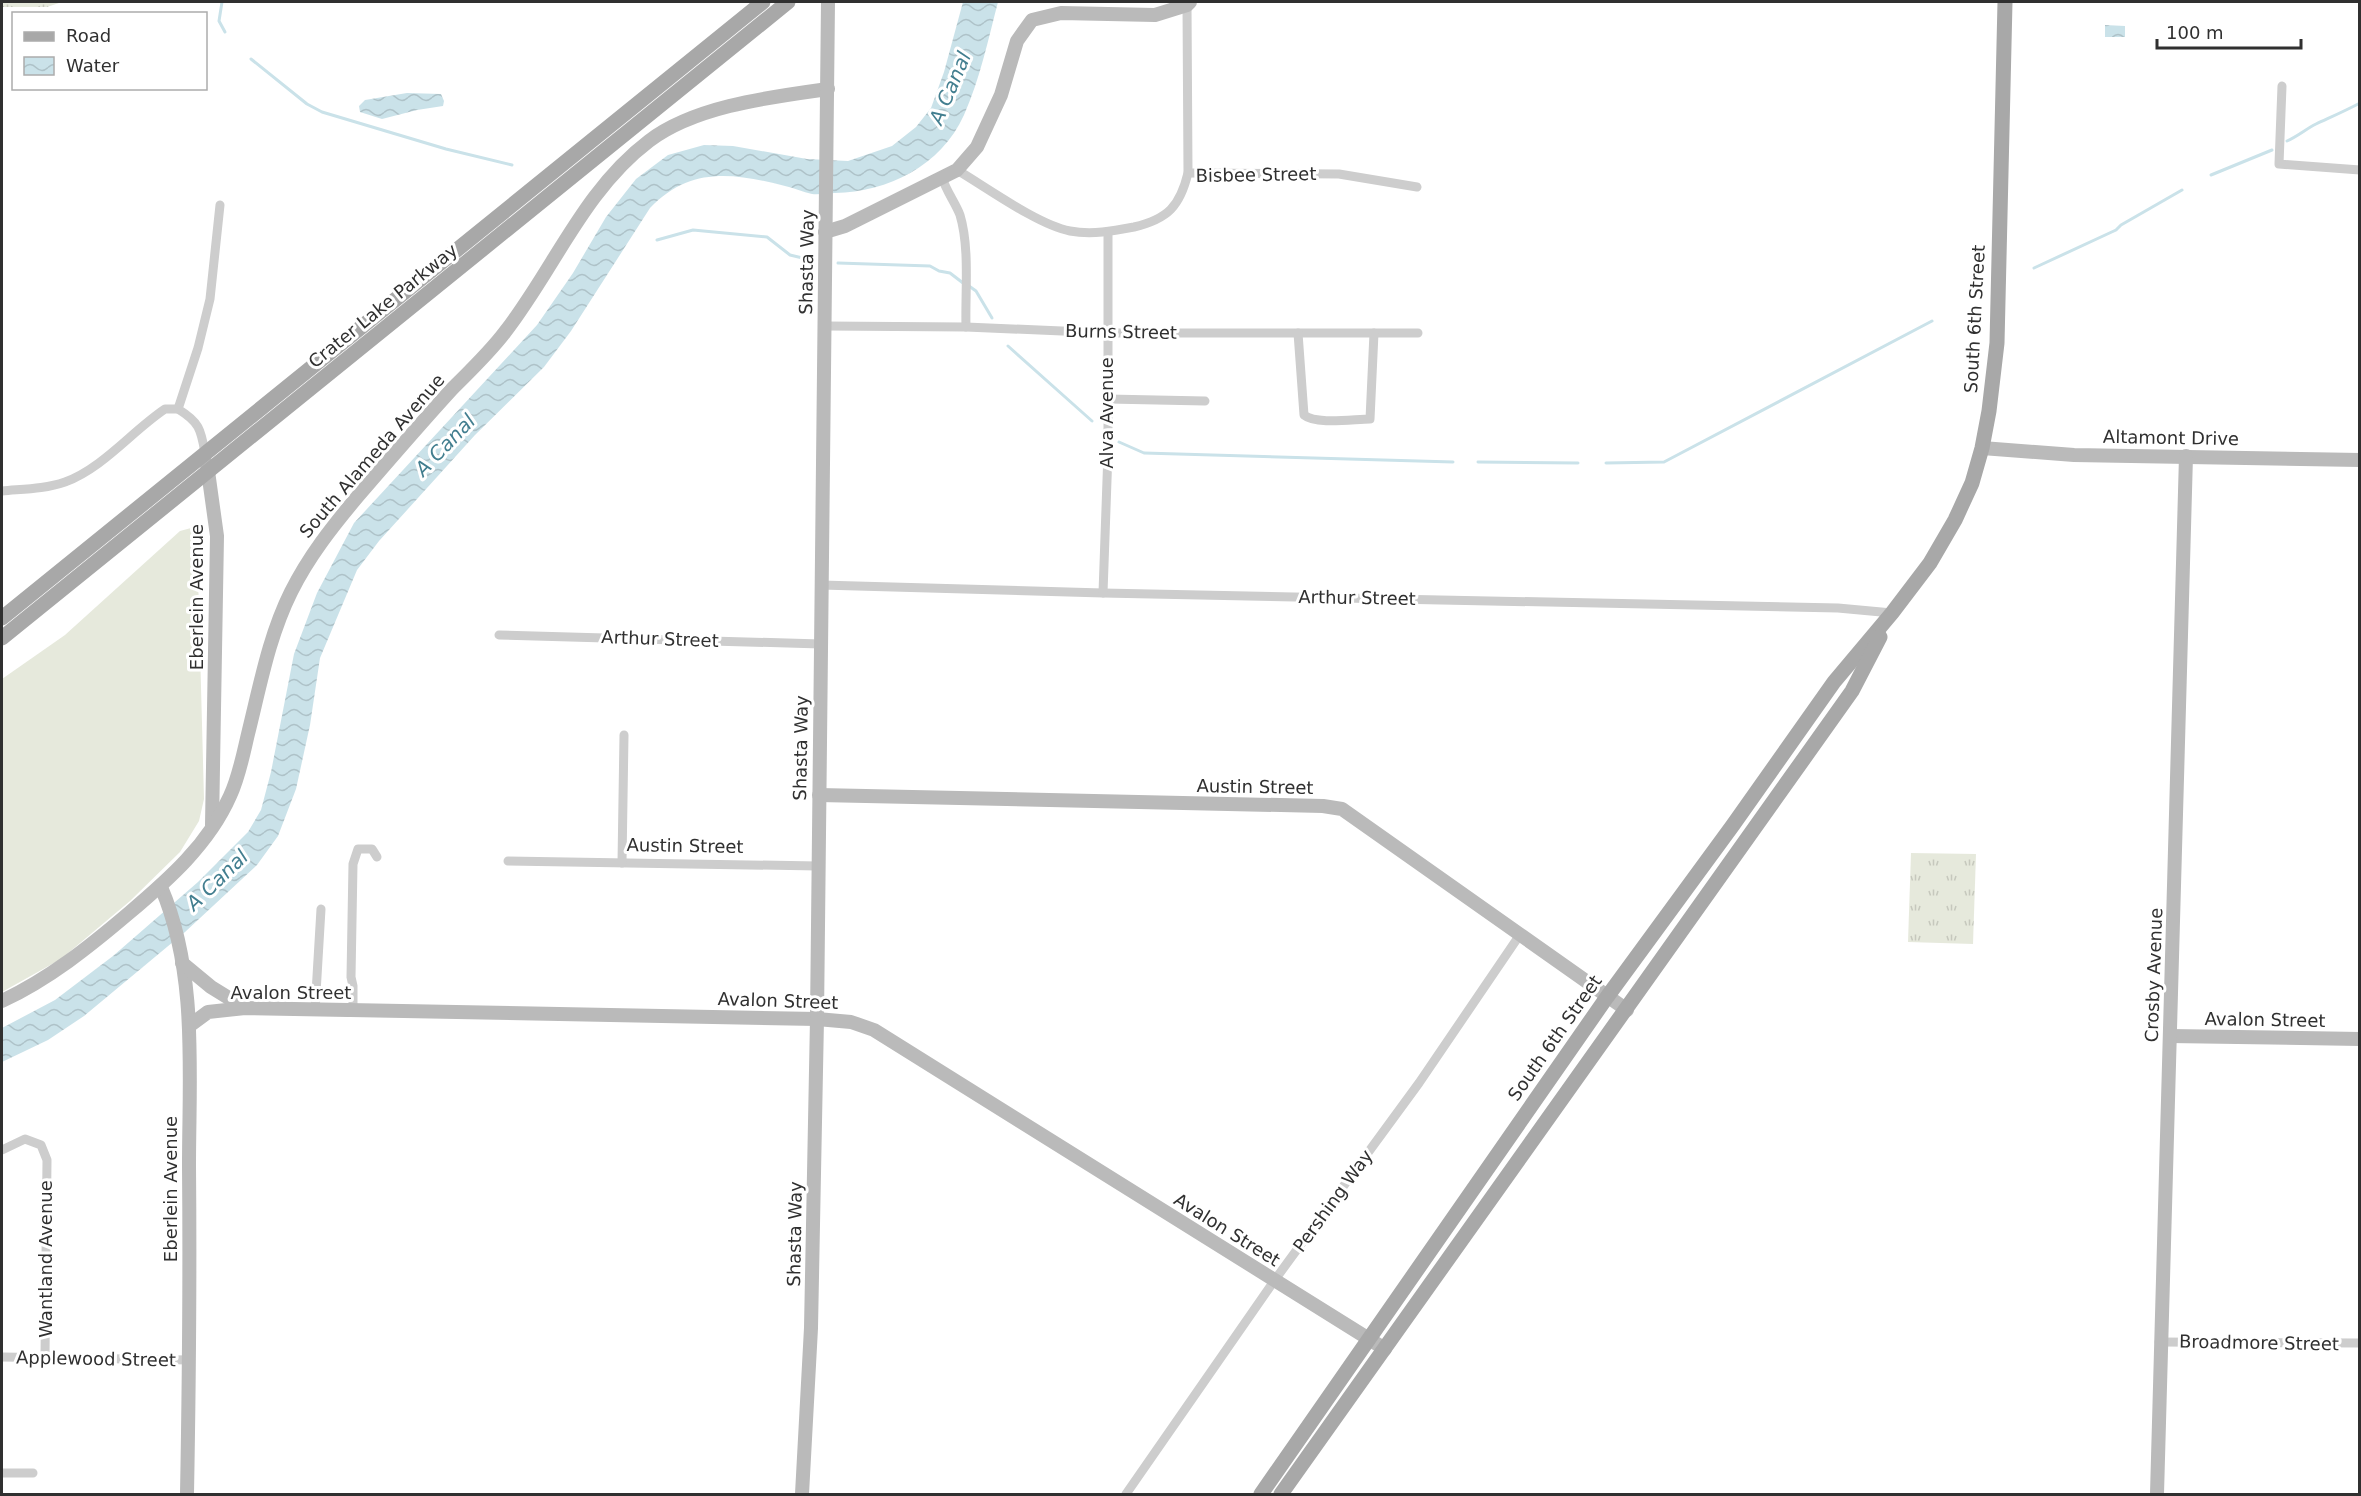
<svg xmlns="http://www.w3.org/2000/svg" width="2361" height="1496" font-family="'DejaVu Sans',sans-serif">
  <defs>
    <pattern id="grass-tufts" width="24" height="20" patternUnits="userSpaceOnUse" patternTransform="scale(1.5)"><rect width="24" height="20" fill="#e6e9dc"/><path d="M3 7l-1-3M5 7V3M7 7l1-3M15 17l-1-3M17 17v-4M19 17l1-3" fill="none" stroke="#c6c8bd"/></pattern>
    <pattern id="water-waves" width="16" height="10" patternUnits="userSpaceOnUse" patternTransform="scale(1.5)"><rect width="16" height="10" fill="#cae2e9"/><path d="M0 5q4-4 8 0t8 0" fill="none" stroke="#aec2c8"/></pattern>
  </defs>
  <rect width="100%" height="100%" fill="#fff"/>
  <g fill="url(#grass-tufts)">
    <polygon points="2,2 62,2 47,7 2,7"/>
    <polygon points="1911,853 1976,854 1973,944 1908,942"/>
  </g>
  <polygon fill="#e6e9dc" points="191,528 197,537 204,799 199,821 180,852 130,901 61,959 2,992 2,679 65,635 180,531"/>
  <g fill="url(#water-waves)">
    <path d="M963,2H998C988,40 980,79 964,115C941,166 888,192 835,193C827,193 819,195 812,194C803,192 794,188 785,186C734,173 690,166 650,208L571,331L544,367L475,435L379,541L357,570L320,658L310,725L296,789L278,836L257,865L185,932L84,1016L48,1040L2,1062V1028L55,1000L113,956L198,882L248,832L261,810L271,772L294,654L317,593L354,523L537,325L573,273L606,217L636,179L668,155L704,145L733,146L807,159L848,161L892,146L916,127L931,108L944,72Z"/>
    <polygon points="2105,25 2125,26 2125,37 2105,37"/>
    <polygon points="407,93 441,94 444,101 443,106 417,110 382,119 360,112 359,106 365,100"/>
  </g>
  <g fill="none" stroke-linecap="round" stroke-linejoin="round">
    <g stroke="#cae2e9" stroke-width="3">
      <polyline points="222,2 219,21 225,32"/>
      <polyline points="251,59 307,104 322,112 446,149 512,165"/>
      <path d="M2287,141C2298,136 2306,129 2316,124C2331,117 2345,111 2360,103"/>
      <polyline points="2211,175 2272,150"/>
      <polyline points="657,240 693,230 767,237 790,255 811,260"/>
      <polyline points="838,263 930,266 939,271 950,273 963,283"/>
      <polyline points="2034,268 2116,230 2121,225 2182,190"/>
      <polyline points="969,286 976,291 992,318"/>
      <polyline points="1008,346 1092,421"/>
      <polyline points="1119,442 1144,453 1453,462"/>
      <polyline points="1478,462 1578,463"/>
      <polyline points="1606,463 1664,462 1932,321"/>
    </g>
    <g stroke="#cdcdcd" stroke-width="9">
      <polyline points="2282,86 2279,164 2360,170"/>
      <path d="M957,170C986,187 1038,225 1070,231C1092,235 1113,231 1134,227C1168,219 1180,206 1188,173L1187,5"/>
      <polyline points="1188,173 1339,174 1417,187"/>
      <path d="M942,177C946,191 955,202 960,215C970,248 965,293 966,327"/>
      <polyline points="825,326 966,327 1108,333 1418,333"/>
      <path d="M1298,333L1304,415C1316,425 1354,419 1370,419L1374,333"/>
      <polyline points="1108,399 1205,401"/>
      <path d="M205,453C201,429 199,422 178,409L198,348L210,299L220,205"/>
      <path d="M2,491C23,489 45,489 65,482C103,468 132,431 165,409H178"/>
      <polyline points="821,585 1103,593 1838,608 1892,613"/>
      <polyline points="1103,593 1108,452 1108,233"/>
      <polyline points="499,635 821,644"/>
      <polyline points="508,861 818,866"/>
      <polyline points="622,863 624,735"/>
      <polyline points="315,1010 321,909"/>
      <polyline points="353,1011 353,986 351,977 353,864 358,849 372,849 377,857"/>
      <polyline points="2,1150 25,1139 41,1145 47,1160 45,1357"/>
      <polyline points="2159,1342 2360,1343"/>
      <polyline points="2,1357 190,1360"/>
      <polyline points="2,1473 33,1473"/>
      <polyline points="1126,1494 1274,1281 1419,1083 1519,936"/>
    </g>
    <g stroke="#bababa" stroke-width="14">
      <polyline points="825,232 845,226 957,170 977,147 1001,95 1017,41 1032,20 1061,13 1155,15 1187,5 1190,2"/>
      <polyline points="1982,448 2074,455 2360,460"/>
      <polyline points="207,464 217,536 212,825"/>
      <polyline points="819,795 1323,806 1342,809 1627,1010"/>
      <path d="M161,887C198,973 189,1074 189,1166C190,1276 189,1385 187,1494"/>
      <polyline points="182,963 211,987 245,1008"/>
      <path d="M2,1001C49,979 89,947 129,913C168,880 209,844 230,796C239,777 243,755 248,734C260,686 269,636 291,592C309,556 332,527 358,496C389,460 420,424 452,389C470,371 490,352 505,332C554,269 584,190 649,141C695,106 771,97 828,89"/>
      <polyline points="189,1026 208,1012 245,1008 817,1019 851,1022 874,1030 1385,1349"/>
      <polyline points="2170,1036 2360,1039"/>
      <polyline points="802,1494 811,1328 817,1019 828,2"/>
      <polyline points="2157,1494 2186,456"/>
    </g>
    <g stroke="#a8a8a8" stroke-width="15">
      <polyline points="2,618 763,2"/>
      <polyline points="2,638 788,2"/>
      <polyline points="1261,1494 1607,997 1733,825 1834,682 1892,613 1930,563 1955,520 1972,483 1982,448 1989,411 1997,343 2005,2"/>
      <polyline points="1281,1494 1852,691 1880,637"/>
    </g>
  </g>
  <g text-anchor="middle" stroke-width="6" stroke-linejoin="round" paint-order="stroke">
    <g font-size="18" fill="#303030" stroke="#fff">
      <text transform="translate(1256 175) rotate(-1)" y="6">Bisbee Street</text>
      <text transform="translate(807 262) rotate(-89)" y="6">Shasta Way</text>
      <text transform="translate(383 306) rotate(-39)" y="6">Crater Lake Parkway</text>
      <text transform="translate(1975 319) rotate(-87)" y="6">South 6th Street</text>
      <text transform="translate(1121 332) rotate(1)" y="6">Burns Street</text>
      <text transform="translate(1107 413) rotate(-90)" y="6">Alva Avenue</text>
      <text transform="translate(2171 438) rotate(1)" y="6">Altamont Drive</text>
      <text transform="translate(372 456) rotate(-49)" y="6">South Alameda Avenue</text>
      <text transform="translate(197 597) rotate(-90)" y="6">Eberlein Avenue</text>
      <text transform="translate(1357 598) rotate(1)" y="6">Arthur Street</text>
      <text transform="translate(660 639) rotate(2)" y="6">Arthur Street</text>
      <text transform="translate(801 748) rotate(-89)" y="6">Shasta Way</text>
      <text transform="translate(1255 787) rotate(1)" y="6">Austin Street</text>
      <text transform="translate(685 846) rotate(1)" y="6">Austin Street</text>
      <text transform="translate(2154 975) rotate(-88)" y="6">Crosby Avenue</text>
      <text x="291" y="999">Avalon Street</text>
      <text transform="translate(778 1001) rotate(2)" y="6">Avalon Street</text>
      <text transform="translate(2265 1020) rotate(1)" y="6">Avalon Street</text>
      <text transform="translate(1555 1038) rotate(-55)" y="6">South 6th Street</text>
      <text transform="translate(171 1189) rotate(-90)" y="6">Eberlein Avenue</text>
      <text transform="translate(1333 1201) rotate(-54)" y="6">Pershing Way</text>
      <text transform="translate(1227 1230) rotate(32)" y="6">Avalon Street</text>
      <text transform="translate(795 1234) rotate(-89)" y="6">Shasta Way</text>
      <text transform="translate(46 1259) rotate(-90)" y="6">Wantland Avenue</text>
      <text transform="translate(2259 1343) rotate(1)" y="6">Broadmore Street</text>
      <text transform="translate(96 1359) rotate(1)" y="6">Applewood Street</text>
    </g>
    <g font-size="20" font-style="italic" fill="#427e8f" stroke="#fff">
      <text transform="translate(950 88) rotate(-67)" y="7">A Canal</text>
      <text transform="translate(445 445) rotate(-46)" y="7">A Canal</text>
      <text transform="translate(217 880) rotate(-44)" y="7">A Canal</text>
    </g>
  </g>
  <rect width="2361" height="1496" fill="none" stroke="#303030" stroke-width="6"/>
  <rect x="12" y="12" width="195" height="78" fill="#ffffff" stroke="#acacac" stroke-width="1.5"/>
  <rect x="24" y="32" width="30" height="9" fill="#a8a8a8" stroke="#acacac" stroke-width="1.5"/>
  <text x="66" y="42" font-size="18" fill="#303030">Road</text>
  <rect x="24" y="57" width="30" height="18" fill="url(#water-waves)" stroke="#acacac" stroke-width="1.5"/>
  <text x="66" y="72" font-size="18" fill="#303030">Water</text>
  <path d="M2157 39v9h144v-9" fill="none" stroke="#303030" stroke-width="3"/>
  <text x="2166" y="39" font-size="18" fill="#303030" stroke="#ffffff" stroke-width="4.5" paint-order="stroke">100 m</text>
</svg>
